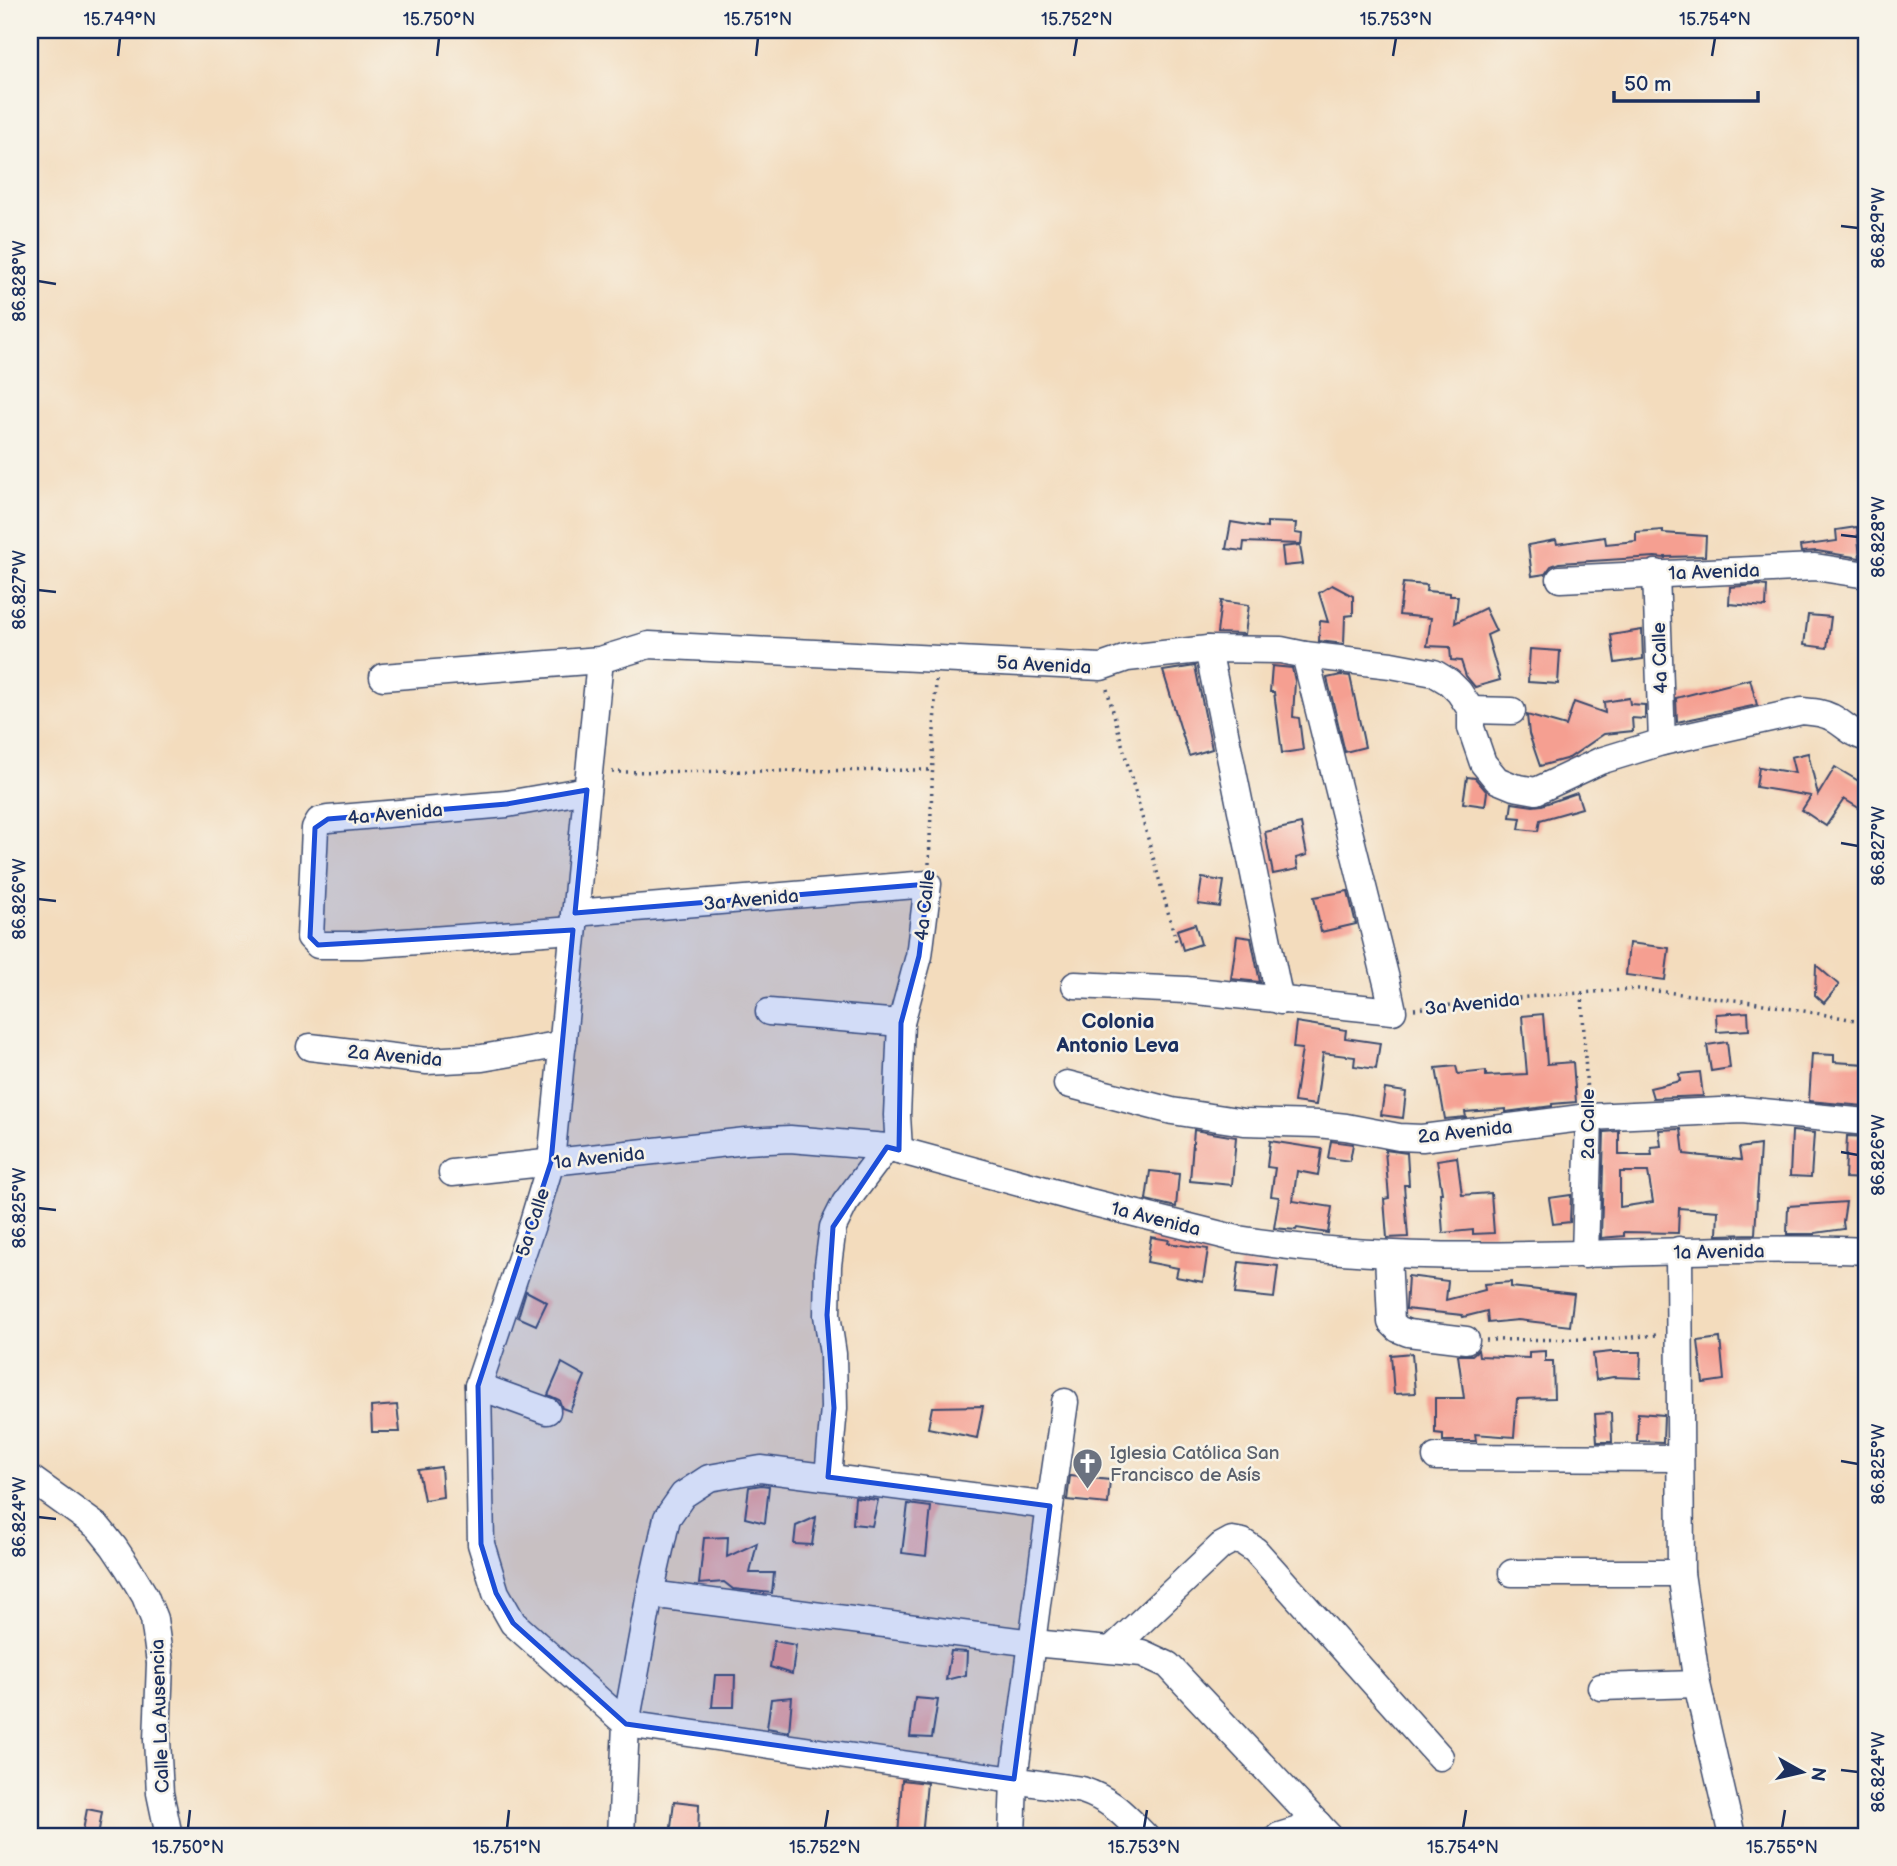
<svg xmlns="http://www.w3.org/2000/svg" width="1897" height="1866" font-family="'Balsamiq Sans',sans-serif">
  <rect width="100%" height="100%" fill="#f7f3e8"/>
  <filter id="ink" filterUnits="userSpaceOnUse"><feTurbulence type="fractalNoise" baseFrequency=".0143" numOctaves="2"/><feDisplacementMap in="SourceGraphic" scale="14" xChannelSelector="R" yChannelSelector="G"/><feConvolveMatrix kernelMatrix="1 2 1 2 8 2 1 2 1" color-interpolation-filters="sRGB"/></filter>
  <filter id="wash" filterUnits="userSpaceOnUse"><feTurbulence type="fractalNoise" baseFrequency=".00686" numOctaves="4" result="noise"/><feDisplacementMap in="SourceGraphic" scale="28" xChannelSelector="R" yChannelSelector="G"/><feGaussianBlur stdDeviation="1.57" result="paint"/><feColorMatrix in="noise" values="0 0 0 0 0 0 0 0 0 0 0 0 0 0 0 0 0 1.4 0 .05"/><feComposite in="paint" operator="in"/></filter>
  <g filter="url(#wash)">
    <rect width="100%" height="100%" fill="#f3dcbd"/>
    <g id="blocks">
      <g fill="#f59f91" fill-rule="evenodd">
        <polygon points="1231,522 1267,528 1267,522 1296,523 1295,533 1302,534 1301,544 1244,542 1243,551 1226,549"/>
        <polygon points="1857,527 1860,558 1817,551 1801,552 1800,546 1837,541 1836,530"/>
        <polygon points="1663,530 1663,533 1706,536 1705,556 1665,557 1665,558 1655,557 1559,563 1551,566 1545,574 1532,576 1528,545 1556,540 1557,544 1605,537 1606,544 1636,541 1636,532"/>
        <polygon points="1300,545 1303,564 1284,566 1282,547"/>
        <polygon points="1403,583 1427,585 1426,591 1450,593 1450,596 1458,596 1455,623 1485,608 1496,631 1487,635 1500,680 1475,687 1466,676 1461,661 1451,660 1450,647 1427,646 1431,618 1399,615"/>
        <polygon points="1332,585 1353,596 1353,615 1345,616 1344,644 1319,641 1320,621 1328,622 1319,593"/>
        <polygon points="1757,585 1767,586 1766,607 1729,604 1730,587"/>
        <polygon points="1221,601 1249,605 1245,634 1217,633"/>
        <polygon points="1808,615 1831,617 1827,648 1804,645"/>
        <polygon points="1642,630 1643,659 1615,663 1611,635"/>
        <polygon points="1530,649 1560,651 1558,684 1528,682"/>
        <polygon points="1195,666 1212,749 1189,756 1163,671"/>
        <polygon points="1272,666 1292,668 1295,681 1293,717 1299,718 1303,750 1282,753 1274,692 1270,692"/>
        <polygon points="1341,675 1350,676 1365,747 1345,752 1327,678"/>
        <polygon points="1750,679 1757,705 1677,722 1676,698"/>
        <polygon points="1629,698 1630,704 1645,705 1645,719 1632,718 1633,731 1604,734 1569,758 1540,766 1529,734 1527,715 1566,726 1574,702 1605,713 1604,702"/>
        <polygon points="1808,753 1818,795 1835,767 1867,786 1867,813 1844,799 1826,826 1802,810 1811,796 1756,787 1759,767 1795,773 1791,757"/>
        <polygon points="1467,777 1475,778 1487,792 1485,806 1463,803"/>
        <polygon points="1577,793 1582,808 1540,820 1538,831 1519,829 1521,818 1510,817 1512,803 1533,806 1542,805"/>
        <polygon points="1301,824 1307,855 1296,858 1298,869 1273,874 1265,832"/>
        <polygon points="1202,878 1224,881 1220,907 1198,904"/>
        <polygon points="1348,891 1356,924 1321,932 1314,897"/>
        <polygon points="1195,924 1201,944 1183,950 1177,930"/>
        <polygon points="1237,936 1251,938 1260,982 1231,979"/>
        <polygon points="1629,943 1669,948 1665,980 1626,975"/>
        <polygon points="1816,965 1839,985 1824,1003 1815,995"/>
        <polygon points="1748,1012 1749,1030 1717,1032 1716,1014"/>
        <polygon points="1543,1014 1547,1064 1573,1062 1576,1102 1552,1104 1552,1106 1506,1112 1506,1109 1465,1112 1466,1117 1445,1119 1436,1068 1456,1066 1458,1074 1486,1071 1486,1076 1527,1074 1522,1016"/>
        <polygon points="1296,1022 1346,1030 1345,1038 1380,1043 1376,1069 1354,1066 1355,1057 1323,1053 1316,1105 1294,1102 1302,1049 1293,1048"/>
        <polygon points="1727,1042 1730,1068 1711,1071 1707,1045"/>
        <polygon points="1812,1054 1834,1055 1834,1062 1866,1064 1864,1106 1809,1101"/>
        <polygon points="1700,1072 1703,1096 1653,1098 1650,1088 1680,1081 1679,1074"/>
        <polygon points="1385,1089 1406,1092 1403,1118 1381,1115"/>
        <path d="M1681,1129L1684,1154L1741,1160L1739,1148L1760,1145L1755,1234L1717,1235L1718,1211L1679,1208L1678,1233L1624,1232V1236L1601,1238L1604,1132L1619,1131V1155H1652L1651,1147L1661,1146L1659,1130ZM1620,1172H1648L1653,1202L1620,1207Z"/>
        <polygon points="1194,1130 1236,1137 1232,1185 1190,1181"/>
        <polygon points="1792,1131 1814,1133 1811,1177 1790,1176"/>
        <polygon points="1847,1136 1867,1137 1867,1169 1865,1179 1845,1178"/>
        <polygon points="1270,1141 1322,1149 1318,1175 1297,1171 1293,1201 1332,1207 1328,1233 1297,1228 1296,1230 1274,1228 1279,1197 1271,1196 1275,1168 1267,1167"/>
        <polygon points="1331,1141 1353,1144 1350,1161 1328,1158"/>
        <polygon points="1385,1150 1407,1153 1409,1185 1404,1185 1408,1237 1387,1238 1384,1199 1389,1198"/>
        <polygon points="1457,1157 1462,1195 1491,1193 1494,1233 1473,1234 1473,1230 1443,1233 1440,1193 1442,1193 1437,1160"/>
        <polygon points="1150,1171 1179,1174 1176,1207 1146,1200"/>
        <polygon points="1571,1195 1570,1222 1553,1224 1549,1198"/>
        <polygon points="1846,1202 1843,1222 1844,1229 1815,1233 1815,1234 1787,1234 1788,1206"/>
        <polygon points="1151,1237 1169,1240 1168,1243 1208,1249 1203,1282 1176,1277 1178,1268 1147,1262"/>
        <polygon points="1239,1262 1278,1266 1274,1298 1235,1294"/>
        <polygon points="1408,1276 1448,1281 1446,1300 1485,1290 1484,1284 1511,1282 1511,1287 1574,1294 1570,1326 1518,1320 1488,1323 1487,1311 1463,1317 1462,1315 1406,1309"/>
        <polygon points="526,1291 547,1302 536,1325 518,1317"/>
        <polygon points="1720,1338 1724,1380 1703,1383 1698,1341"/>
        <polygon points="1478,1350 1479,1356 1529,1358 1529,1352 1545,1351 1545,1361 1553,1361 1554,1398 1517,1399 1514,1437 1475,1434 1476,1441 1443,1441 1443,1434 1435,1433 1435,1398 1464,1398 1458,1355 1472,1355"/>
        <polygon points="1611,1352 1641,1352 1640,1378 1613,1377 1596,1380 1593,1354"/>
        <polygon points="1412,1353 1415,1393 1394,1394 1391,1355"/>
        <polygon points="562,1363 585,1376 570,1411 562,1408 559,1400 548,1395"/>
        <polygon points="397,1405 400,1432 372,1432 371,1407"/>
        <polygon points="983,1406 977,1438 928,1428 932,1407"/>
        <polygon points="1611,1413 1612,1442 1597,1442 1595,1414"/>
        <polygon points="1638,1413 1664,1415 1663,1442 1637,1441"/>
        <polygon points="441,1467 443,1497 424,1500 418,1470"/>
        <polygon points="1070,1476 1110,1480 1108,1504 1067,1500"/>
        <polygon points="761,1485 769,1486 765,1523 745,1518 749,1487"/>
        <polygon points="855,1497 878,1500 872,1526 853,1524"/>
        <polygon points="908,1504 931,1507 926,1556 902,1553"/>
        <polygon points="816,1517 812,1545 794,1544 796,1526"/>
        <polygon points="728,1537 727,1557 757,1543 750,1573 774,1573 772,1593 733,1589 724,1582 699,1584 704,1538"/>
        <polygon points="774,1641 796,1645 792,1674 770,1667"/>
        <polygon points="951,1651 967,1652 966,1675 946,1680"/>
        <polygon points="715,1675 735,1675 734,1707 712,1707"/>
        <polygon points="792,1697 789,1732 767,1728 771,1699"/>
        <polygon points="915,1698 938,1700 932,1738 910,1737"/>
        <polygon points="902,1780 927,1783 922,1836 898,1836"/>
        <polygon points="674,1801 699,1804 698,1834 670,1836"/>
        <polygon points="87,1809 102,1812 98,1836 82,1836"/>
      </g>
    </g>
  </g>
  <g filter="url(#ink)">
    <use href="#blocks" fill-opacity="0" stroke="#3b496c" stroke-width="2"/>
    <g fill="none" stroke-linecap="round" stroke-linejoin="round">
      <defs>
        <g id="minor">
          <polyline points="1656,573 1662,742"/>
          <polyline points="1560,579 1815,567 1867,575"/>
          <polyline points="1208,649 1280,1001"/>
          <polyline points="600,660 551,1162 532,1225 478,1386 481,1544 496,1593 513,1623 626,1724"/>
          <polyline points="383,677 600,660 649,645 1101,667 1127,658 1208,649 1281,650 1305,655 1391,665 1434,673 1449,682 1459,692 1471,710"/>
          <path d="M1471,710V728L1483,763L1497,780L1514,787L1536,791L1600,761L1662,742L1802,711C1812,712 1822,712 1831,717C1843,723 1853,735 1867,738"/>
          <polyline points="1471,710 1512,711"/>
          <polyline points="575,913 928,884 919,956 901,1023 897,1115 899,1150"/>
          <polyline points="573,930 361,945 318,945 310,937 315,828 319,821 328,819 507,804 587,790"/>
          <polyline points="1075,985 1186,990 1393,1011 1387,983 1305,655"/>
          <polyline points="769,1012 901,1023"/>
          <polyline points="310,1047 427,1061 482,1058 563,1044"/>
          <polyline points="1067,1084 1172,1111 1244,1122 1318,1124 1346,1127 1399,1137 1422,1138 1589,1117 1742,1110 1867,1122"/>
          <path d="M452,1173L746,1141L790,1139L887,1147L1082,1200L1238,1239C1447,1273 1658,1243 1867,1251"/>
          <polyline points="1679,1250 1681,1573 1697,1684 1732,1836"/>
          <polyline points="1388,1254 1391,1322 1398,1329 1408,1333 1466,1340"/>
          <polyline points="1585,1255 1589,1117"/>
          <polyline points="478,1386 547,1411"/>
          <polyline points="1436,1457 1680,1458"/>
          <polyline points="828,1477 834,1408 833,1354 827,1315 828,1265 833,1227 845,1203 887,1147"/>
          <polyline points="30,1478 98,1527 114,1547 128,1568 145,1596 154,1619 160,1663 157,1740 160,1793 169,1836"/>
          <polyline points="1512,1573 1681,1573"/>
          <polyline points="650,1594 1033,1643 1142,1653 1168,1665 1329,1836"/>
          <polyline points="1112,1649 1221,1546 1232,1540 1243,1542 1255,1550 1440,1757"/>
          <polyline points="1601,1687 1697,1684"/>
          <path d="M626,1724L1082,1790C1112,1800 1124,1815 1145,1836"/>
          <polyline points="621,1836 626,1724 650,1594 667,1518 683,1495 709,1478 761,1469 1050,1506"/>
          <polyline points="1012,1836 1014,1779 1050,1506 1065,1402"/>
          <polyline points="1279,1836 1318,1824"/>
        </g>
      </defs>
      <use href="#minor" stroke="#3b496c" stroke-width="29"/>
      <g stroke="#3b496c" stroke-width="3.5" stroke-dasharray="2 5" stroke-linecap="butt">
        <polyline points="1107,689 1176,941"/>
        <polyline points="612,772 933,770"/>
        <polyline points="929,864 936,679"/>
        <polyline points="1582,993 1587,1096"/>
        <polyline points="1414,1009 1537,996 1638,989 1752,1002 1867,1022"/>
        <polyline points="1486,1340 1609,1339 1657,1335"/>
        <polyline points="385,1834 491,1835 496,1836"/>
      </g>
      <use href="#minor" stroke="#fff" stroke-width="26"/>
    </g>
  </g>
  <path fill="#1d4ed8" fill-opacity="0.2" stroke="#1d4ed8" stroke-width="5" stroke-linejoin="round" d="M587,790L575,913L928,884L919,956L901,1023L899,1150L887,1147L833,1227L827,1315L834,1408L828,1477L1050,1506L1014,1779L626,1724L513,1623L496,1593L481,1544L478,1386L551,1162L573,930L318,945L310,937L315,828L328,819L507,804Z"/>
  <path fill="none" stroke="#1b2f5e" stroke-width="2.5" d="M118,56L120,38M437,56L439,38M756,56L758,38M1074,56L1077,38M1393,56L1396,38M1712,56L1715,38M1841,226L1858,228M38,281L56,284M1841,535L1858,537M38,590L56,592M1841,843L1858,846M38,899L56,901M1841,1152L1858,1155M38,1208L56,1210M1841,1461L1858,1464M38,1517L56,1519M1841,1770L1858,1772M188,1828L190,1810M507,1828L509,1810M825,1828L828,1810M1144,1828L1147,1810M1463,1828L1466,1810M1782,1828L1785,1810"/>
  <defs>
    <symbol id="church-pin" viewBox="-11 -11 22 30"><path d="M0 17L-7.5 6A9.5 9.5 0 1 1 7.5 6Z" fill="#6b7280" stroke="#f7f3e8"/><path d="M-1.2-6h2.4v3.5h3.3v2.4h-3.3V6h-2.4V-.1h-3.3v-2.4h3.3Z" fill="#fff"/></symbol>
  </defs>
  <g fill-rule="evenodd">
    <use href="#church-pin" x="1070" y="1446" width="35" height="47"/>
  </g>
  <g text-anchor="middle" stroke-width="5" stroke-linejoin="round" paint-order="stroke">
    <g font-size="19" fill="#1b2f5e" stroke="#f7f3e8">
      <text transform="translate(1714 571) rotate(-2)" y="7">1a Avenida</text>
      <text transform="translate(1659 658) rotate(-92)" y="7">4a Calle</text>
      <text transform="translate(1044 664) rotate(3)" y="7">5a Avenida</text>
      <text transform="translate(395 813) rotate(-5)" y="7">4a Avenida</text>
      <text transform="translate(751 899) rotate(-5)" y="7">3a Avenida</text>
      <text transform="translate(924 905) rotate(-84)" y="7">4a Calle</text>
      <text transform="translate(1472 1003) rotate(-6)" y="7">3a Avenida</text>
      <text transform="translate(395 1055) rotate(5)" y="7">2a Avenida</text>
      <text transform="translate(1587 1124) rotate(-90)" y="7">2a Calle</text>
      <text transform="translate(1465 1131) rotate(-6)" y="7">2a Avenida</text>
      <text transform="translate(599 1157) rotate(-6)" y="7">1a Avenida</text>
      <text transform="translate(1156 1218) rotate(14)" y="7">1a Avenida</text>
      <text transform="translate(532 1222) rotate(-72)" y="7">5a Calle</text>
      <text transform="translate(1719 1251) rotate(-1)" y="7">1a Avenida</text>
      <text transform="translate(159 1716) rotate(-92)" y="7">Calle La Ausencia</text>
    </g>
    <g font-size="19" fill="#5b616d" stroke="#f7f3e8" text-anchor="start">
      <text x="1110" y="1459">Iglesia Católica San<tspan x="1110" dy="22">Francisco de Asís</tspan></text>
    </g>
    <g font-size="21" font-weight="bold" fill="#1b2f5e" stroke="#f7f3e8">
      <text x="1118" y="1028">Colonia<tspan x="1118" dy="24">Antonio Leva</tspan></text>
    </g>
  </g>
  <rect width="1897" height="1866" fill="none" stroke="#f7f3e8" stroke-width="77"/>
  <g transform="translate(1802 1772) rotate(98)" stroke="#f7f3e8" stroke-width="5" paint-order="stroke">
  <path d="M0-5L12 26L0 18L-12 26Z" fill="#1b2f5e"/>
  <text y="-10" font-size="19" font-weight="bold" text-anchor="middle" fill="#1b2f5e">N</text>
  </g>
  <path d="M1614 91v10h144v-10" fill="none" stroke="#1b2f5e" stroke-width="3.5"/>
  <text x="1624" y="91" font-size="21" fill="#1b2f5e" stroke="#f7f3e8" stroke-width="5" paint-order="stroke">50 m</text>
  <rect x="38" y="38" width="1820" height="1790" fill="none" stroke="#1b2f5e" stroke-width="2.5"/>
  <g font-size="18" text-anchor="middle" fill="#1b2f5e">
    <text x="120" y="25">15.749°N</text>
    <text x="439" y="25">15.750°N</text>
    <text x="758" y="25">15.751°N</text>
    <text x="1077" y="25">15.752°N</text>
    <text x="1396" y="25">15.753°N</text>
    <text x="1715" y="25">15.754°N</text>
    <text transform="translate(1878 228) rotate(-90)" y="6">86.829°W</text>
    <text transform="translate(19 281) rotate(-90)" y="6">86.828°W</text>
    <text transform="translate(1878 537) rotate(-90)" y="6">86.828°W</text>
    <text transform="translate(19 590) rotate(-90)" y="6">86.827°W</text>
    <text transform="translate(1878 846) rotate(-90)" y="6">86.827°W</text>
    <text transform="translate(19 899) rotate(-90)" y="6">86.826°W</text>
    <text transform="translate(1878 1155) rotate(-90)" y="6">86.826°W</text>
    <text transform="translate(19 1208) rotate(-90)" y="6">86.825°W</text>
    <text transform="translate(1878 1464) rotate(-90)" y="6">86.825°W</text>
    <text transform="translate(19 1517) rotate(-90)" y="6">86.824°W</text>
    <text transform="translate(1878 1772) rotate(-90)" y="6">86.824°W</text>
    <text x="188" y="1853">15.750°N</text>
    <text x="507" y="1853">15.751°N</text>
    <text x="825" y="1853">15.752°N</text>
    <text x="1144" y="1853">15.753°N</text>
    <text x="1463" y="1853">15.754°N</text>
    <text x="1782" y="1853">15.755°N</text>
  </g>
</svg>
